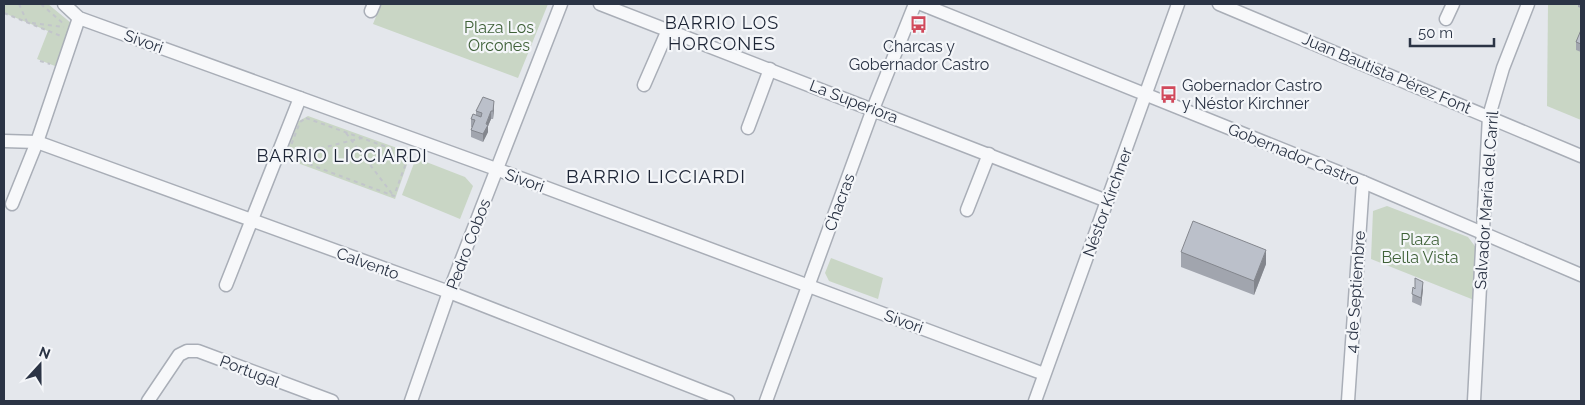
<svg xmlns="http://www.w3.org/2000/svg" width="1585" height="405" font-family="Raleway,sans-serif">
  <rect width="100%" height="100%" fill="#e4e7ec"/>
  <g fill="#c9d6c5">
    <polygon points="4,4 48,4 71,23 55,66 37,59 48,31 4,13"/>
    <polygon points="381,4 548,4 518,78 373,24"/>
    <polygon points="1548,4 1581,4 1581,120 1547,106"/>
    <polygon points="308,116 411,153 395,199 284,158 299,121"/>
    <polygon points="416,158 465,177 473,186 460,219 402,195"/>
    <polygon points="1387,206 1468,237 1477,249 1474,300 1371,259 1373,211"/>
    <polygon points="831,258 883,278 878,299 829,281 825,273"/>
  </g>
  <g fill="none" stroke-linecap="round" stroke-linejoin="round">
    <defs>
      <g id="street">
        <polyline points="64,4 79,18 496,169 1044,374"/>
        <polyline points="600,4 1107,201"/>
        <polyline points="921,4 1363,182 1581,275"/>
        <polyline points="1219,4 1581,156"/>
        <polyline points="371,11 374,4"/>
        <polyline points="1446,19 1453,4"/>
        <polyline points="644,85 668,30"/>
        <polyline points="748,128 770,69"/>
        <polyline points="4,141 37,142 449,292 728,401"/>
        <polyline points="12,204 37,142 79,18"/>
        <polyline points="967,210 989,154"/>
        <polyline points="226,285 300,98"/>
        <polyline points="148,401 179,355 187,351 198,351 332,401"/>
        <polyline points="411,401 449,292 561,4"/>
        <polyline points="766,401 873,109 915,4"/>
        <polyline points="1035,401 1178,4"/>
        <polyline points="1348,401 1363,182"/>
        <polyline points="1474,401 1489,116 1503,68 1528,4"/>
      </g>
    </defs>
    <use href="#street" stroke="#a9aeb7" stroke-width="15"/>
    <g stroke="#c2c5cb" stroke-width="2" stroke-dasharray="4 4" stroke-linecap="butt">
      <polyline points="19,4 27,22"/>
      <polyline points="41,4 65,25"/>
      <polyline points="4,13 61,36"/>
      <polyline points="32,23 64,27"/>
      <polyline points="40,61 50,64"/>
      <polygon points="306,118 409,155 394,196 287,156 300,122"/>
      <polyline points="346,133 393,195"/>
      <polyline points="289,156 362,138"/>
    </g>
    <use href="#street" stroke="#f7f8fa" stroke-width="12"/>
  </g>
  <g fill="#a1a5ae">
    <polygon points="1578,4 1581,4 1581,8 1578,7"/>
    <polygon points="1581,30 1581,52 1576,50 1576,42"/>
    <polygon points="494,109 493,119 491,119 488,126 488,132 483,142 471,137 471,130 472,127 471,127 471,119 476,115 476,111"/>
    <polygon points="1181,252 1266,264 1254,295 1181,267"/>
    <polygon points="1413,287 1415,289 1423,289 1421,306 1412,302"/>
  </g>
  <g fill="#83868d">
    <polygon points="494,101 494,109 493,119 493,111"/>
    <polygon points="491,111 491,119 488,126 488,132 483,142 483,134"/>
    <polygon points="1266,250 1266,264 1254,295 1254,281"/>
    <polygon points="1423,282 1423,289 1421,306 1421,298"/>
  </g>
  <g fill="#bbc0ca" stroke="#83868d">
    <polygon points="1581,30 1581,44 1576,42"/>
    <polygon points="483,97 494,101 493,111 491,111 486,124 488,125 483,134 471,130 475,120 471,119 473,114 481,117 482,113 476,111"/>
    <polygon points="1193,221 1266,250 1254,281 1181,252"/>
    <polygon points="1415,278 1423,282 1421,298 1412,294 1413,287 1415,289"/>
  </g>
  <defs>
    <symbol id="bus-bare" viewBox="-9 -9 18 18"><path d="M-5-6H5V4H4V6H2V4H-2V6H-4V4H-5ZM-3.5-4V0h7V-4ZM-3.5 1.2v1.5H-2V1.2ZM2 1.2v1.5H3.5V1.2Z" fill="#d1495b" stroke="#f4f6f9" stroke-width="2.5" paint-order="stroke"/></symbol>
  </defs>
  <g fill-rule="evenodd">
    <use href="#bus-bare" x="906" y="12" width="25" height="25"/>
    <use href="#bus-bare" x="1156" y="82" width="25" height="25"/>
  </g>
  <g text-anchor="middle" stroke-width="4.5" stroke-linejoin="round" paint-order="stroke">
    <g font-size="16" fill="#3f6138" stroke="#f4f6f9">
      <text x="499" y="33">Plaza Los<tspan x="499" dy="18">Orcones</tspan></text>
      <text x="1420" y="245">Plaza<tspan x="1420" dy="18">Bella Vista</tspan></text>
    </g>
    <g font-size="16" fill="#2b3445" stroke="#f4f6f9">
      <text transform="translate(144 41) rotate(20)" y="6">Sivori</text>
      <text transform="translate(1387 73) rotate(23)" y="6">Juan Bautista Pérez Font</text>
      <text transform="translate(854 101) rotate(21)" y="6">La Superiora</text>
      <text transform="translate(1294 154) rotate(22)" y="6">Gobernador Castro</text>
      <text transform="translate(525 180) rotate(20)" y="6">Sivori</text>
      <text transform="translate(1486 200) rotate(-86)" y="6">Salvador María del Carril</text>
      <text transform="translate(839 202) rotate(-70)" y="6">Chacras</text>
      <text transform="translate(1107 202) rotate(-70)" y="6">Néstor Kirchner</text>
      <text transform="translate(468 244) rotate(-69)" y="6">Pedro Cobos</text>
      <text transform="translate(368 263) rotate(20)" y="6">Calvento</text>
      <text transform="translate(1355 292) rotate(-86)" y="6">4 de Septiembre</text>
      <text transform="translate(904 321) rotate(20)" y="6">Sivori</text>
      <text transform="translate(250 371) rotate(21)" y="6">Portugal</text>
    </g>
    <g font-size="16" fill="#2b3445" stroke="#f4f6f9">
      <text x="919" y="52">Charcas y<tspan x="919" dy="18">Gobernador Castro</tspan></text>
      <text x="1182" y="91" text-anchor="start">Gobernador Castro<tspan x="1182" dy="18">y Néstor Kirchner</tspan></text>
    </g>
    <g font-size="18" letter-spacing="1" fill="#1d2536" stroke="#f4f6f9">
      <text x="722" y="29">BARRIO LOS<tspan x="722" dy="21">HORCONES</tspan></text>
      <text x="342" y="162">BARRIO LICCIARDI</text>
    </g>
    <g font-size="19" letter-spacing="1" fill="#1d2536" stroke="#f4f6f9">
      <text x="656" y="183">BARRIO LICCIARDI</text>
    </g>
  </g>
  <rect width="1585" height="405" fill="none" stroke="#2b3445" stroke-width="10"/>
  <g transform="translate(40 365) rotate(21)" stroke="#f4f6f9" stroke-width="4" paint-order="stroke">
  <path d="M0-4L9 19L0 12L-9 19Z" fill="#2b3445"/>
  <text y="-8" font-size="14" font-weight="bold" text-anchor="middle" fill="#2b3445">N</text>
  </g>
  <path d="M1410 38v8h84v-8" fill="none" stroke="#2b3445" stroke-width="2.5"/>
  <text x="1418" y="38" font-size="15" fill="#2b3445" stroke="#f4f6f9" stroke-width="4" paint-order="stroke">50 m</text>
</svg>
